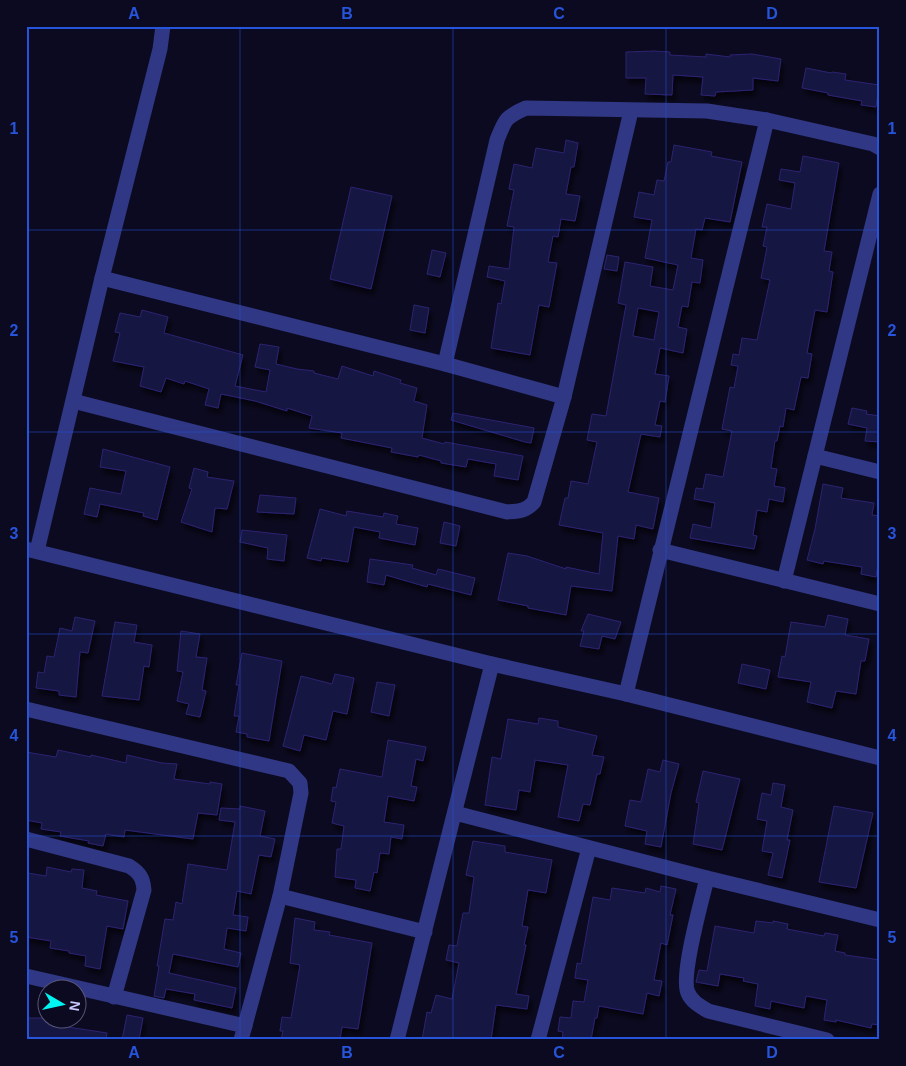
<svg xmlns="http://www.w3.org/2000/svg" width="906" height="1066" font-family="Helvetica,sans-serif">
  <defs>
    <filter id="shadow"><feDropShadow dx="3" dy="5.5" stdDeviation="2.5" flood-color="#0009"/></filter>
  </defs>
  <rect width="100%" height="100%" fill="#0c0a20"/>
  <g fill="#191443" stroke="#2b2471" fill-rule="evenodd" filter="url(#shadow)">
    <polygon points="654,51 670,52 670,55 706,57 706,54 730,57 730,55 752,54 781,59 778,81 753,78 753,90 716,92 715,96 701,95 703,77 673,75 672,95 645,94 646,78 626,78 626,52"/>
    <polygon points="806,68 831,73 832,72 846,74 845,80 879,85 876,107 861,105 862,101 828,95 828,93 802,88"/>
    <polygon points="566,140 578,143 574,167 571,167 566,194 580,196 575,221 561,219 558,237 553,236 548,262 557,263 549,307 539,305 530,355 491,348 498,303 501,304 505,281 487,277 489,266 509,269 514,227 507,226 514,190 509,189 514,164 532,168 536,148 564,153"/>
    <path d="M674,145L712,152L711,156L742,162L730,222L705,218L702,230L696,229L691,258L703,260L700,283L692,282L688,307L682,306L678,327L687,329L683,353L660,348L655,374L669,376L665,402L660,401L655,425L662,426L660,437L641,434L628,492L659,498L653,529L636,525L634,539L618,536L612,591L571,586L566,615L528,608V606L498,600L508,553L527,556L566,569V567L599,574L603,533L559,525L565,498H568L571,481L588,484L597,442L587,440L592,414L606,416L626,305L618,303L625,262L653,267L650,286L673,290L678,265L645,258L652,220L634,217L639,192L654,195L657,180L664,181L668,162H671ZM638,308L659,312L654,340L633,336Z"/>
    <polygon points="803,156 839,163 824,251 832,252 829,271 833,272 827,312 815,310 807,353 812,354 808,378 801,377 794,410 786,408 783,427 780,426 777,441 775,441 771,468 777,469 774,486 785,488 783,502 769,499 767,512 757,510 753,535 757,536 754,549 690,538 693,524 711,528 715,503 694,499 696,488 703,489 706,474 723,477 732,431 722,429 730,387 734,388 738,366 731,365 733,354 739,355 742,338 757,340 770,280 761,278 767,247 763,246 767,227 762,227 767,204 791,209 795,183 779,180 781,169 800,172"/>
    <polygon points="351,187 392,196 371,289 330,279"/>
    <polygon points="432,250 446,253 440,277 427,274"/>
    <polygon points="607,255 619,257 617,271 604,269"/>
    <polygon points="414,305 429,308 425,333 410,330"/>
    <polygon points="142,310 168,317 164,333 243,355 235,386 266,392 270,370 255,367 260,344 279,347 276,364 297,369 314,371 314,373 338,379 342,366 373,376 374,371 401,380 400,383 417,388 414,401 427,405 422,438 444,444 445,442 523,456 518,480 494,476 496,464 468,459 466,467 441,463 441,461 419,455 418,457 391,452 392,448 341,438 342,433 309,428 312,416 287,408 287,411 255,401 221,394 218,408 205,405 209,389 185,381 184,384 166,378 161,392 140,386 144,367 113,361 120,333 115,332 120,313 140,317"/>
    <polygon points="852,408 867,411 866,414 880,416 880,442 865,441 867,428 848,424"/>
    <polygon points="453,413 534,428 531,443 525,442 451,420"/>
    <polygon points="103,449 170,467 157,520 143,516 144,513 100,504 97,517 84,514 90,488 121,494 126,471 100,467"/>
    <polygon points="194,468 208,472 207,477 234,481 227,509 215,508 212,532 181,522 192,489 189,488"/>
    <polygon points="823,484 843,488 841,498 874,503 872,515 880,516 880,551 876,577 861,574 862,567 824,561 823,564 807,560 815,529"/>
    <polygon points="260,495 296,498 294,514 257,512"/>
    <polygon points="320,509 346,516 347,511 383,517 384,513 398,516 396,524 418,528 415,545 379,538 380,532 354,527 348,562 322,558 321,561 307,558"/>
    <polygon points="444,522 460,526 456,546 440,543"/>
    <polygon points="242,530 287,535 284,561 267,559 268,548 240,542"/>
    <polygon points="370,559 413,565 412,568 436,575 438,569 475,578 471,595 428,584 427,587 386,575 384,585 367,582"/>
    <polygon points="588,614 621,622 615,639 602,636 599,649 580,646 584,631 581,631"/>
    <polygon points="828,615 848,619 845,635 869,639 865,661 861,661 856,694 836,691 832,708 807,702 811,682 778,677 782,656 785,657 791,622 825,627"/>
    <polygon points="75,617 95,621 88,653 80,652 76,697 59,695 59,691 36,688 38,672 44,673 47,656 54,657 60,628 72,631"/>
    <polygon points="115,622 137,625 134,642 152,645 149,667 144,666 139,700 102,696"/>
    <polygon points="181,631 200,634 196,657 207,658 202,690 206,691 200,717 186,714 189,704 177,701 183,672 177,671"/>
    <polygon points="242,653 282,661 269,741 247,737 247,734 236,732 239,716 234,716 239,685 236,685"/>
    <polygon points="742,664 770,670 766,689 738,683"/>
    <polygon points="335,674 354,678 347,714 333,711 326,740 304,735 300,751 283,746 301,676 332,684"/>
    <polygon points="377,682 395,685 389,716 371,712"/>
    <polygon points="539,718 558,721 558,727 597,736 592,755 604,757 600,774 597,774 590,805 583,804 579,821 558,817 568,765 535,760 530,792 519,790 516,810 485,805 492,757 501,759 508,719 538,724"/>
    <polygon points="388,740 426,747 423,761 416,759 411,786 417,787 414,801 388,796 384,822 404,825 402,839 391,837 389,854 380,853 377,873 374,872 370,891 355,888 356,880 335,877 337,849 341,849 344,826 332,823 336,802 331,801 333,787 336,788 340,769 382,777"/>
    <polygon points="58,750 91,757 91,755 126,763 127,755 162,763 177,764 174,779 210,784 210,782 222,784 217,815 198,813 193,839 125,830 124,837 106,834 103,846 88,843 89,841 60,836 61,832 41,829 42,823 26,820 26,752 56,757"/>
    <polygon points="663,760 679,764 671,793 661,847 645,844 647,831 625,826 630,800 641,802 648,769 660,772"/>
    <polygon points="703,771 740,779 722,850 693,844 699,803 696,802"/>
    <polygon points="773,783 785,785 781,807 793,810 787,840 790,840 782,878 768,875 773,853 762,851 767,821 757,819 762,793 771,795"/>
    <polygon points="240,806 265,811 260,836 275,839 271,857 259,855 251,894 237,891 233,915 248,917 246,931 227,928 224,949 241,953 238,967 173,954 169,973 236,988 232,1008 194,1000 195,994 166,989 164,998 154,996 159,966 157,966 165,919 173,920 176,902 182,904 188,864 227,870 235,822 219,820 221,808 240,809"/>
    <polygon points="834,806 873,813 856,888 819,882"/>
    <polygon points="473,841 505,846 505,852 552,860 546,893 528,890 522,926 528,927 524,945 526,945 516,994 529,996 527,1009 496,1005 491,1040 422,1040 427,1012 431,1013 436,995 452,999 459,963 446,960 449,945 457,946 463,913 469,913 474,877 466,875"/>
    <polygon points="47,867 71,872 72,869 84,870 82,888 97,891 96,895 128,901 123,929 107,926 100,969 85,966 86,956 69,953 69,951 50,948 51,941 26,937 28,873 46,876"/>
    <polygon points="661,886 676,889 670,915 673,915 667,945 661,943 654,980 662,981 659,996 647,993 643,1014 599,1006 597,1018 595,1018 591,1040 562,1040 563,1032 558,1031 560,1017 571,1018 573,1001 584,1002 588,980 575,978 577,963 581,964 593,897 610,900 612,888 645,893 646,888 660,892"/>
    <polygon points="295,918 315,922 314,930 330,932 329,935 372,943 358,1029 342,1027 340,1040 281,1040 283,1031 280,1031 282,1017 291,1018 300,965 290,963"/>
    <polygon points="756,921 773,923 773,921 788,924 787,929 824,936 825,933 838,935 835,951 845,953 845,955 880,960 880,1025 872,1024 871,1028 836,1020 836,1022 824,1020 827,1000 806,996 804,1008 771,1001 770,1009 755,1006 758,984 743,981 744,978 720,974 718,986 696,982 699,970 707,971 715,926 754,933"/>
    <polygon points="127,1015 143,1018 139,1040 122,1040"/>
    <polygon points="26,1018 69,1018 68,1027 107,1033 106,1040 40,1040 26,1036"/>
  </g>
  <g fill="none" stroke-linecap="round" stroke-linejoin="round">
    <g stroke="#303784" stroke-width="15">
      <polyline points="102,278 445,364 564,397"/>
      <path d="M445,364L497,140C505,120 505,117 526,108L707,111L767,120L873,144L880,148"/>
      <path d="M73,401L507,512C519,511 526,511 534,502L564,397L631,111"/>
      <polyline points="815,456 880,472"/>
      <polyline points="26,549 492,664 626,694 880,758"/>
      <polyline points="660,550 880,604"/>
      <polyline points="37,551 102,278 160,49 163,26"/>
      <polyline points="784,581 880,194"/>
      <polyline points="626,694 767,120"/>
      <polyline points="26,709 289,771 300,783 301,793 280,896 241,1040"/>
      <polyline points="455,813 707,878 880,920"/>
      <path d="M26,839L129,866C140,873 143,878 144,890L114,997"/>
      <path d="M707,878C702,900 680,976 688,993C692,1002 700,1006 708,1011L827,1040"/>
      <polyline points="280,896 425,932"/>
      <polyline points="26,976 245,1026"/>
      <polyline points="397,1040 492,664"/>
      <polyline points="538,1040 589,848"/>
    </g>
  </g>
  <path fill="none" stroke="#2654da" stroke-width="1" stroke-opacity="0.55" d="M240,26V1040M453,26V1040M666,26V1040M26,230H880M26,432H880M26,634H880M26,836H880"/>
  <rect width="906" height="1066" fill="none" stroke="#0c0a20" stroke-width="55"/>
  <g transform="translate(62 1004) rotate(99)"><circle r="24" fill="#0c0a20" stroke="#585679"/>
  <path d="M0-4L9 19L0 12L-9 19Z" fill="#00f4f1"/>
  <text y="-8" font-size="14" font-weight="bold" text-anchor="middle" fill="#c9c9ff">N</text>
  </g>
  <rect x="28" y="28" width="850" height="1010" fill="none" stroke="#2654da" stroke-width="2"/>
  <g font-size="16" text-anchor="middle" font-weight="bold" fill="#2654da">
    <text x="134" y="19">A</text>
    <text x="347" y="19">B</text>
    <text x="559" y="19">C</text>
    <text x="772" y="19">D</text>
    <text x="14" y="134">1</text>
    <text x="892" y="134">1</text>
    <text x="14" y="336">2</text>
    <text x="892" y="336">2</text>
    <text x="14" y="539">3</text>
    <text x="892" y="539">3</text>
    <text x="14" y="741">4</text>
    <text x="892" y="741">4</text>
    <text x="14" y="943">5</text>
    <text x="892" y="943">5</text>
    <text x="134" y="1058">A</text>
    <text x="347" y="1058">B</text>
    <text x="559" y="1058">C</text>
    <text x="772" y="1058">D</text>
  </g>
</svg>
